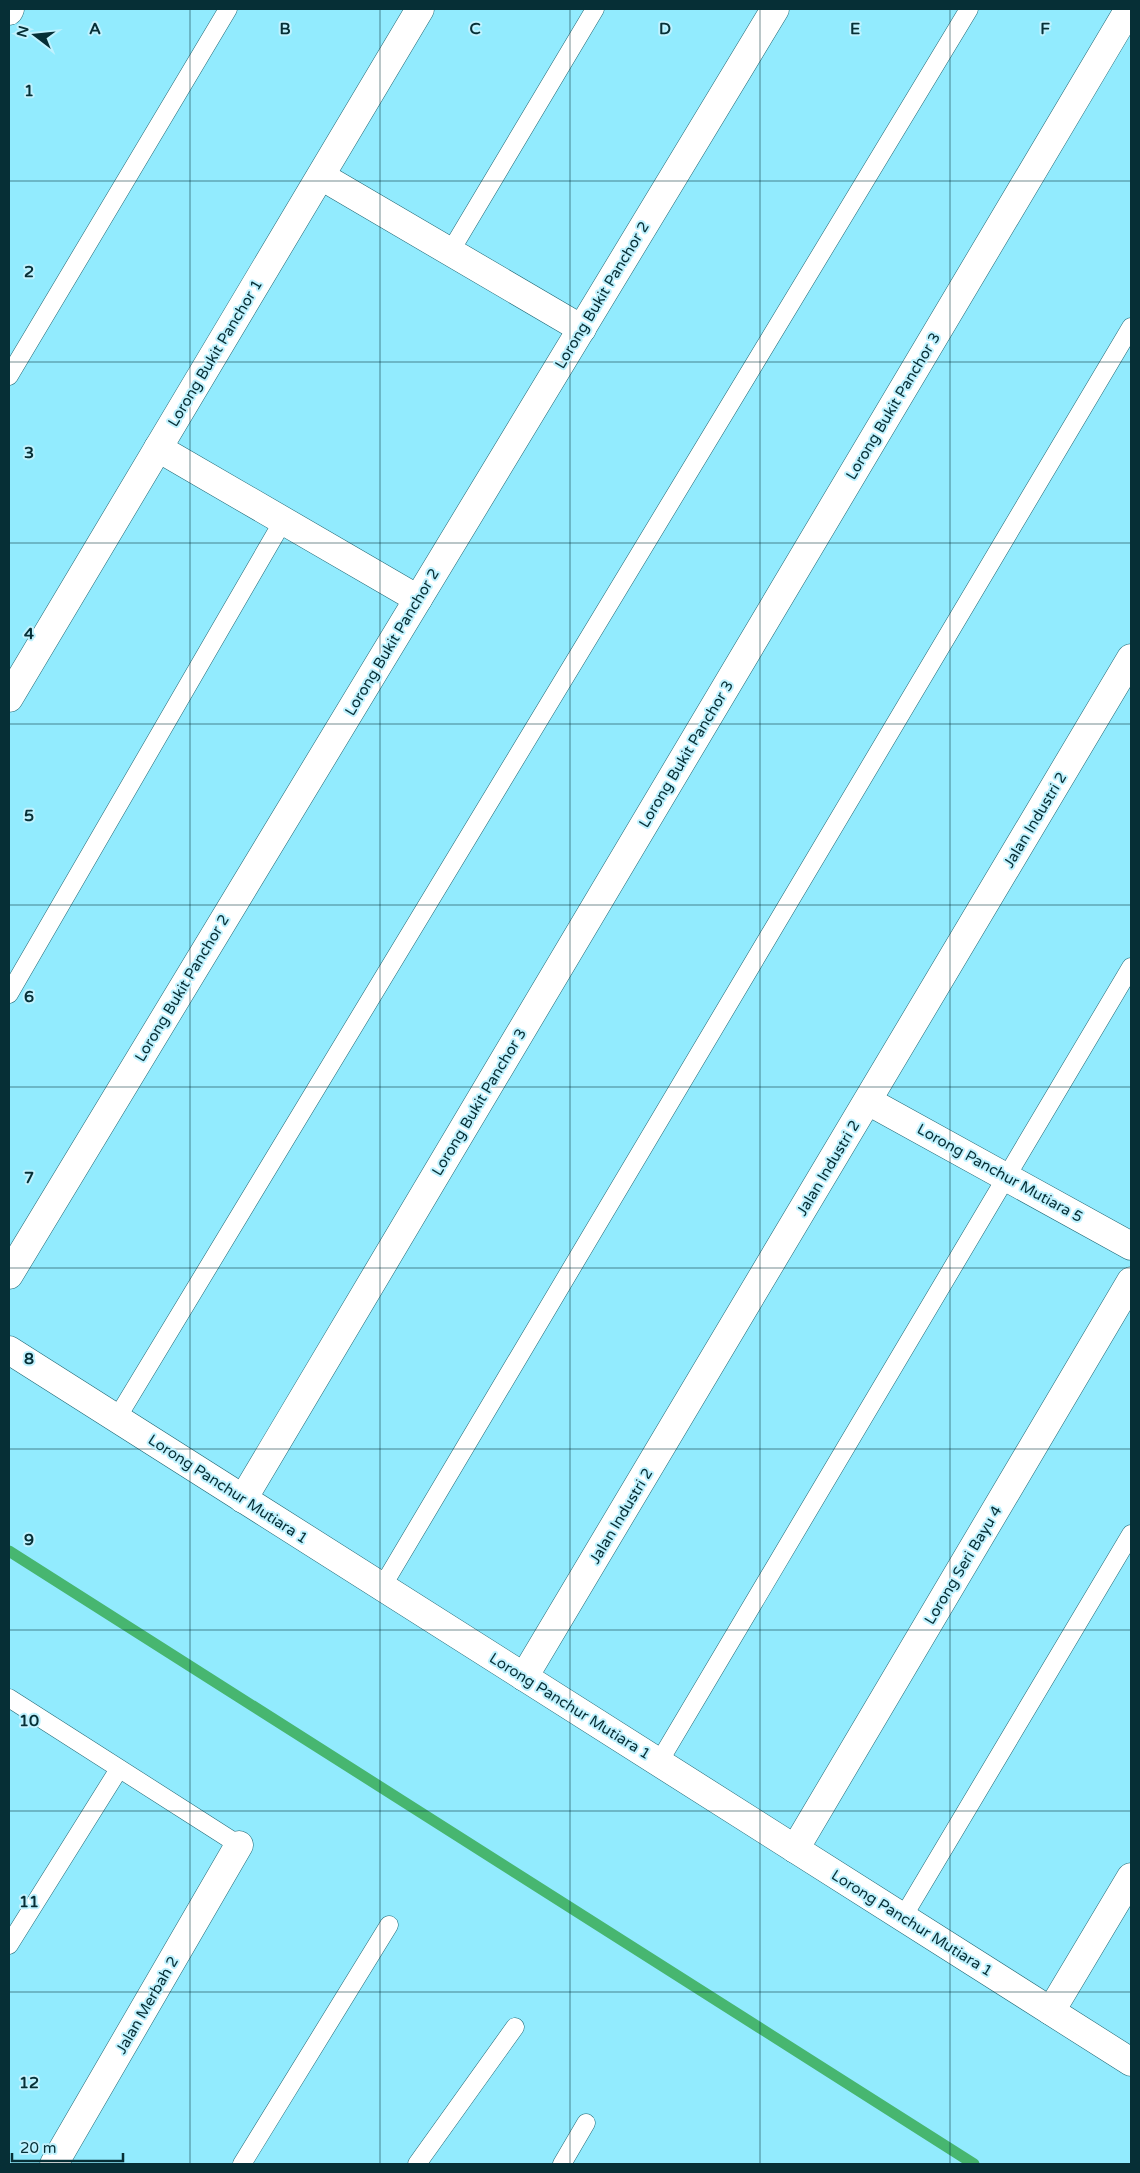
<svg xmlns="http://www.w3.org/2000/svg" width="1140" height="2173" font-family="'Varela Round',sans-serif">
  <rect width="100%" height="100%" fill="#92ebfe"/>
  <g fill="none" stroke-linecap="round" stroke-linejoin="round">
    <polyline stroke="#47b670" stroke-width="11" points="9,1551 974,2164"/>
    <defs>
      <g id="lane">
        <polyline points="450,252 595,9"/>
        <polyline points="9,376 228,9"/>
        <polyline points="9,994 283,521"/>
        <polyline points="117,1418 969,9"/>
        <polyline points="382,1587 1131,327"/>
        <polyline points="9,1698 239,1845"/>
        <polyline points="659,1762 1131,967"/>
        <polyline points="903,1917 1131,1534"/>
        <polyline points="9,1945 119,1769"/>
        <polyline points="242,2164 389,1925"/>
        <polyline points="417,2164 515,2027"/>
        <polyline points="562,2164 586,2123"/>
      </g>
      <g id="street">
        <polyline points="9,11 10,9"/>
        <polyline points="321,176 582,329"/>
        <polyline points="158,448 418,599"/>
        <polyline points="9,698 420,9"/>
        <polyline points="868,1101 1131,1246"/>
        <polyline points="9,1275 775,9"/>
        <polyline points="9,1350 1131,2062"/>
        <polyline points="243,1499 1129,9"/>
        <polyline points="524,1677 1131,658"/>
        <polyline points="795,1849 1131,1281"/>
        <polyline points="1051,2011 1131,1877"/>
        <polyline points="54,2164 239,1845"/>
      </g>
    </defs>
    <use href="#lane" stroke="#206774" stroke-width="19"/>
    <use href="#street" stroke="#206774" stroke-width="29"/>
    <use href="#lane" stroke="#fff" stroke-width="18"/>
    <use href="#street" stroke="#fff" stroke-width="28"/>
  </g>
  <path fill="none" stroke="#062f36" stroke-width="1" stroke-opacity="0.55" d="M190,9V2164M380,9V2164M570,9V2164M760,9V2164M950,9V2164M9,181H1131M9,362H1131M9,543H1131M9,724H1131M9,905H1131M9,1087H1131M9,1268H1131M9,1449H1131M9,1630H1131M9,1811H1131M9,1992H1131"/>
  <g text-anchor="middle" stroke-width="4" stroke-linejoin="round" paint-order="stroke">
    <g font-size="15" fill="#062f36" stroke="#c0f2fe">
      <text transform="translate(602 295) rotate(-59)" y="5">Lorong Bukit Panchor 2</text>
      <text transform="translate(215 353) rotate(-59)" y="5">Lorong Bukit Panchor 1</text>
      <text transform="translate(893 406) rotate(-59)" y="5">Lorong Bukit Panchor 3</text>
      <text transform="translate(392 642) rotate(-59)" y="5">Lorong Bukit Panchor 2</text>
      <text transform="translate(686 754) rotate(-59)" y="5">Lorong Bukit Panchor 3</text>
      <text transform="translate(1035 820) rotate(-59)" y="5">Jalan Industri 2</text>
      <text transform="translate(182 988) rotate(-59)" y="5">Lorong Bukit Panchor 2</text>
      <text transform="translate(479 1102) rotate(-59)" y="5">Lorong Bukit Panchor 3</text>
      <text transform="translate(828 1168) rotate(-59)" y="5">Jalan Industri 2</text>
      <text transform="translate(1000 1173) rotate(29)" y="5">Lorong Panchur Mutiara 5</text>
      <text transform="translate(228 1489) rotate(33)" y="5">Lorong Panchur Mutiara 1</text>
      <text transform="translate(621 1516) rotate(-59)" y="5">Jalan Industri 2</text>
      <text transform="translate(963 1565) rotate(-59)" y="5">Lorong Seri Bayu 4</text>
      <text transform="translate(570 1706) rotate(32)" y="5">Lorong Panchur Mutiara 1</text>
      <text transform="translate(912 1923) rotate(32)" y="5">Lorong Panchur Mutiara 1</text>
      <text transform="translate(147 2005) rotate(-60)" y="5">Jalan Merbah 2</text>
    </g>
  </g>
  <g font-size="16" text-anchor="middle" font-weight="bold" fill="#062f36" stroke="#c0f2fe" stroke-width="4" stroke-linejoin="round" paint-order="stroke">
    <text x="95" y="34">A</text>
    <text x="285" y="34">B</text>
    <text x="475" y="34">C</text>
    <text x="665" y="34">D</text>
    <text x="855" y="34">E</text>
    <text x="1045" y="34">F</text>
    <text x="29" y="96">1</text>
    <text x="29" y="277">2</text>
    <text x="29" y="458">3</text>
    <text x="29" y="639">4</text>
    <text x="29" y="821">5</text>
    <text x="29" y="1002">6</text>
    <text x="29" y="1183">7</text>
    <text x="29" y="1364">8</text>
    <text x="29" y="1545">9</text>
    <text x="29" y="1726">10</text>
    <text x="29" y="1907">11</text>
    <text x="29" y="2088">12</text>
  </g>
  <rect width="1140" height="2173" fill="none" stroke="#062f36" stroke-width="20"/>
  <g transform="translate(35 35) rotate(286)" stroke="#c0f2fe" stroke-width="4" paint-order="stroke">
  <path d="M0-4L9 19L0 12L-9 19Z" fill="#062f36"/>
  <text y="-8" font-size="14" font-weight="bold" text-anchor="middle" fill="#062f36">N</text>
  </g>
  <path d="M12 2153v8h111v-8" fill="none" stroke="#062f36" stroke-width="2.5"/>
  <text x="20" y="2153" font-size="15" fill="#062f36" stroke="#c0f2fe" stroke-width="4" paint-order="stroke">20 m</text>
</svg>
